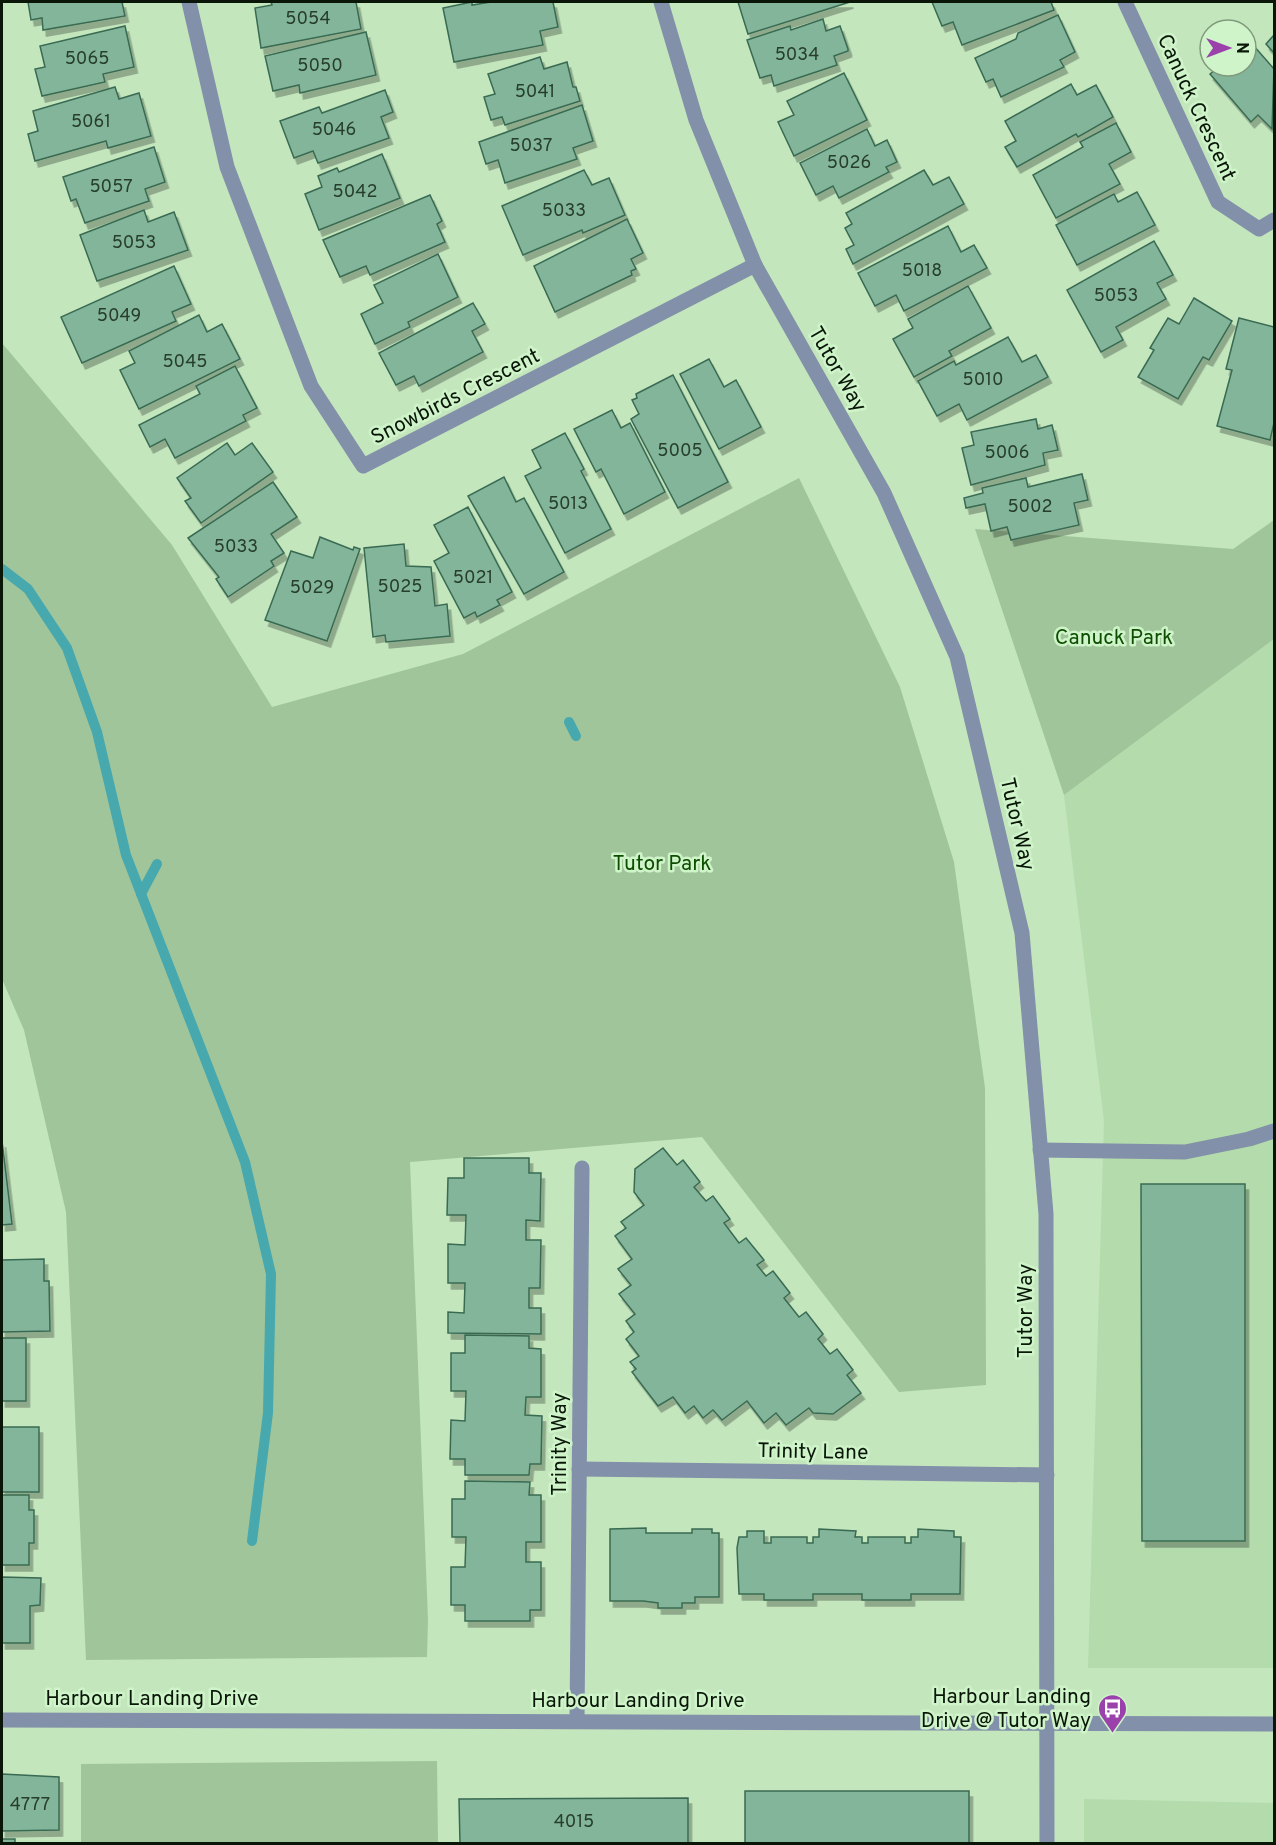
<svg xmlns="http://www.w3.org/2000/svg" width="1276" height="1845" font-family="Overpass,sans-serif">
  <defs>
    <filter id="shadow"><feDropShadow dx="3.5" dy="6" stdDeviation="0" flood-color="#0004"/></filter>
  </defs>
  <rect width="100%" height="100%" fill="#c3e6bd"/>
  <g fill="#b3dbac">
    <polygon points="1274,639 1274,1668 1088,1668 1104,1121 1064,795"/>
    <polygon points="1084,1799 1274,1803 1274,1843 1084,1843"/>
  </g>
  <g fill="#a0c59a">
    <polygon points="2,343 172,545 272,707 463,654 799,478 900,687 954,862 985,1088 986,1385 899,1392 702,1137 410,1162 428,1620 427,1657 86,1660 66,1212 24,1030 2,979"/>
    <polygon points="1274,520 1274,639 1064,795 975,529 1233,549"/>
    <polygon points="437,1761 438,1843 81,1843 81,1764"/>
  </g>
  <g fill="none" stroke-linecap="round" stroke-linejoin="round">
    <g stroke="#47a8ae" stroke-width="10">
      <polyline points="2,569 28,589 67,648 97,732 126,855 245,1162 271,1274 268,1413 252,1541"/>
      <polyline points="569,722 576,736"/>
      <polyline points="141,894 157,864"/>
    </g>
  </g>
  <g fill="#82b59a" stroke="#3a6b53" stroke-width="1.5" filter="url(#shadow)">
    <polygon points="28,2 122,2 125,16 43,30 42,18 31,20"/>
    <polygon points="271,2 356,2 361,29 261,48 255,8 272,5"/>
    <polygon points="472,2 472,5 491,2 553,2 558,27 540,31 543,45 454,62 443,8"/>
    <polygon points="738,2 850,2 748,34"/>
    <polygon points="932,2 1051,2 1054,10 962,45 953,22 942,26"/>
    <polygon points="1058,15 1075,52 1060,60 1064,67 1001,97 993,79 986,82 975,58 1016,39 1018,33"/>
    <polygon points="823,19 826,31 840,26 848,49 848,51 834,56 837,65 774,86 771,75 760,78 747,40 790,26 791,30"/>
    <polygon points="125,26 134,67 103,74 105,82 42,96 35,69 45,67 40,46"/>
    <polygon points="366,32 376,75 300,93 299,85 273,91 265,56"/>
    <polygon points="1274,35 1274,53 1266,44"/>
    <polygon points="1246,37 1274,69 1272,129 1258,115 1251,122 1210,74 1220,66 1246,66"/>
    <polygon points="540,57 544,69 567,62 573,87 576,87 580,101 505,125 502,117 491,120 484,97 495,94 488,74"/>
    <polygon points="844,73 867,120 794,156 778,122 794,115 787,101"/>
    <polygon points="1071,84 1077,95 1096,85 1113,117 1078,137 1076,134 1017,167 1005,147 1016,141 1005,121"/>
    <polygon points="115,87 119,99 139,93 151,136 108,148 106,141 35,161 28,134 38,131 33,111"/>
    <polygon points="385,90 393,112 381,117 389,138 318,163 313,151 294,158 280,121 319,107 322,113"/>
    <polygon points="582,105 593,141 573,148 577,159 505,183 498,160 486,164 479,142"/>
    <polygon points="1116,123 1131,152 1109,164 1120,184 1056,218 1033,175 1083,147 1080,142"/>
    <polygon points="867,129 875,146 887,140 897,162 886,167 889,172 839,198 833,186 816,195 800,163"/>
    <polygon points="154,147 165,182 145,189 149,201 85,223 76,199 71,201 63,177"/>
    <polygon points="382,154 400,198 319,230 305,194 322,187 318,176 337,168 339,172"/>
    <polygon points="584,170 592,185 609,178 625,215 583,233 582,230 523,255 502,206"/>
    <polygon points="924,170 933,185 949,177 964,204 853,264 846,249 854,245 845,228 852,224 846,213"/>
    <polygon points="1137,192 1155,225 1077,265 1056,225 1114,194 1118,202"/>
    <polygon points="430,195 442,221 437,224 445,242 370,275 366,266 340,277 323,240"/>
    <polygon points="144,210 148,222 174,212 188,250 97,281 80,235"/>
    <polygon points="627,219 643,253 631,259 636,269 631,271 632,275 555,312 534,266"/>
    <polygon points="948,226 961,252 974,245 987,268 904,311 896,295 875,306 858,273"/>
    <polygon points="1154,241 1173,275 1157,283 1166,299 1116,327 1123,340 1101,352 1067,290"/>
    <polygon points="438,254 458,297 408,322 410,327 375,344 361,314 383,303 374,285"/>
    <polygon points="174,266 191,304 172,312 176,321 82,363 61,317"/>
    <polygon points="968,286 991,328 949,351 952,356 914,377 893,339 913,328 908,319"/>
    <polygon points="1194,298 1232,321 1209,360 1203,357 1178,399 1138,377 1154,350 1150,348 1168,318 1179,324"/>
    <polygon points="473,303 485,324 472,331 483,352 419,386 414,376 396,385 379,353"/>
    <polygon points="199,315 207,332 222,324 240,359 139,409 120,370 135,363 129,351"/>
    <polygon points="1239,318 1274,327 1274,423 1270,440 1217,426 1232,370 1226,369"/>
    <polygon points="1008,337 1022,362 1036,355 1048,377 967,420 959,404 937,416 918,381 954,361 956,365"/>
    <polygon points="709,359 724,387 736,380 761,427 719,449 680,374"/>
    <polygon points="235,366 257,408 243,415 246,421 175,458 165,439 150,447 139,425 200,394 196,386"/>
    <polygon points="673,375 728,482 678,508 631,419 639,414 632,400 637,398 636,394"/>
    <polygon points="612,410 621,428 630,423 665,492 624,514 601,469 596,472 574,429"/>
    <polygon points="1036,419 1038,429 1052,425 1058,450 1043,453 1045,465 971,485 962,448 974,445 971,432"/>
    <polygon points="565,433 584,469 581,471 611,529 565,553 525,476 541,468 532,450"/>
    <polygon points="227,443 235,455 252,443 273,472 201,523 185,501 191,498 177,478"/>
    <polygon points="1082,474 1088,500 1074,503 1079,525 1011,540 1007,527 991,531 985,504 966,508 964,498 983,493 982,488 1026,478 1028,487"/>
    <polygon points="504,477 516,502 524,498 564,572 524,594 468,496"/>
    <polygon points="273,482 297,517 271,534 284,553 271,561 274,566 228,597 216,579 219,577 188,538"/>
    <polygon points="468,507 512,592 497,600 500,605 477,617 475,612 464,618 434,561 449,553 434,525"/>
    <polygon points="320,537 353,550 354,547 360,549 327,641 265,620 291,551 313,558"/>
    <polygon points="404,544 406,566 431,567 435,606 447,604 450,636 386,642 385,635 373,637 364,548"/>
    <polygon points="2,1141 12,1224 2,1225"/>
    <polygon points="663,1148 677,1165 683,1160 700,1182 694,1187 706,1201 713,1196 730,1219 724,1223 739,1243 746,1238 764,1260 757,1265 766,1276 773,1271 790,1293 784,1298 799,1317 806,1312 823,1334 818,1339 830,1354 837,1349 853,1370 847,1375 861,1393 833,1414 813,1413 809,1408 786,1425 776,1413 764,1423 747,1401 722,1420 713,1410 703,1418 694,1406 685,1413 673,1397 658,1406 632,1372 636,1369 630,1362 639,1356 626,1339 634,1332 626,1321 635,1314 619,1294 631,1285 618,1269 632,1259 615,1236 626,1228 621,1222 644,1205 634,1192 635,1169"/>
    <polygon points="464,1158 529,1158 529,1173 541,1173 540,1221 526,1220 526,1240 541,1240 540,1288 529,1288 529,1308 541,1308 541,1334 448,1333 448,1312 464,1313 465,1283 448,1283 448,1244 465,1245 466,1215 447,1215 448,1178 464,1178"/>
    <polygon points="1141,1184 1245,1184 1245,1541 1142,1541"/>
    <polygon points="44,1259 44,1281 49,1281 50,1331 2,1332 2,1260"/>
    <polygon points="465,1335 529,1336 529,1348 541,1349 541,1397 526,1397 525,1415 542,1416 541,1464 530,1464 529,1475 465,1475 465,1459 450,1459 451,1420 465,1421 466,1391 451,1391 451,1353 465,1353"/>
    <rect x="2" y="1338" width="24" height="63"/>
    <rect x="2" y="1427" width="37" height="65"/>
    <polygon points="465,1481 530,1482 529,1495 541,1495 541,1542 526,1542 526,1562 541,1562 541,1610 530,1610 530,1621 465,1621 465,1605 451,1605 451,1567 465,1567 466,1537 452,1537 452,1499 465,1499"/>
    <polygon points="2,1495 29,1495 29,1510 34,1510 34,1543 29,1543 29,1565 2,1565"/>
    <polygon points="646,1528 646,1533 692,1533 692,1529 712,1529 712,1533 719,1533 719,1597 695,1597 695,1603 682,1603 682,1608 658,1608 658,1603 643,1601 610,1601 610,1529"/>
    <polygon points="819,1529 856,1531 855,1537 862,1537 862,1543 868,1543 868,1537 905,1537 905,1543 911,1543 911,1537 918,1537 918,1529 954,1531 954,1537 961,1537 960,1594 911,1594 911,1600 862,1600 862,1594 813,1594 813,1600 764,1600 764,1594 739,1594 737,1548 739,1537 747,1537 747,1531 764,1531 764,1543 771,1543 771,1537 807,1537 807,1543 813,1543 813,1537 819,1537"/>
    <polygon points="2,1577 41,1578 40,1605 30,1606 30,1643 2,1643"/>
    <polygon points="2,1774 59,1777 59,1830 2,1831"/>
    <rect x="745" y="1791" width="224" height="53"/>
    <polygon points="688,1798 688,1844 460,1844 459,1799"/>
    <rect x="2" y="1839" width="13" height="5"/>
  </g>
  <g fill="none" stroke-linecap="round" stroke-linejoin="round">
    <g stroke="#8290a9" stroke-width="15">
      <polyline points="189,2 227,167 311,386 363,466 755,265"/>
      <polyline points="661,2 696,120 755,265 884,493 957,657 1022,933 1046,1214 1047,1844"/>
      <polyline points="1125,2 1218,202 1259,229 1274,220"/>
      <polyline points="1040,1150 1185,1152 1249,1139 1274,1131"/>
      <polyline points="579,1469 1047,1475"/>
      <polyline points="2,1720 1274,1724"/>
      <polyline points="577,1721 582,1168"/>
    </g>
  </g>
  <defs>
    <symbol id="bus-pin" viewBox="-11 -11 22 30"><path d="M0 17L-7.5 6A9.5 9.5 0 1 1 7.5 6Z" fill="#9b41ac" stroke="#d0f4ca"/><path d="M-5-6H5V4H4V6H2V4H-2V6H-4V4H-5ZM-3.5-4V0h7V-4ZM-3.5 1.2v1.5H-2V1.2ZM2 1.2v1.5H3.5V1.2Z" fill="#fff"/></symbol>
  </defs>
  <g fill-rule="evenodd">
    <use href="#bus-pin" x="1096" y="1692" width="33" height="45"/>
  </g>
  <g text-anchor="middle" stroke-width="5" stroke-linejoin="round" paint-order="stroke">
    <g font-size="18" fill="#273e2c">
      <text x="308" y="24">5054</text>
      <text x="797" y="60">5034</text>
      <text x="87" y="64">5065</text>
      <text x="320" y="71">5050</text>
      <text x="535" y="97">5041</text>
      <text x="91" y="127">5061</text>
      <text x="334" y="135">5046</text>
      <text x="531" y="151">5037</text>
      <text x="849" y="168">5026</text>
      <text x="111" y="192">5057</text>
      <text x="355" y="197">5042</text>
      <text x="564" y="216">5033</text>
      <text x="134" y="248">5053</text>
      <text x="922" y="276">5018</text>
      <text x="1116" y="301">5053</text>
      <text x="119" y="321">5049</text>
      <text x="185" y="367">5045</text>
      <text x="983" y="385">5010</text>
      <text x="680" y="456">5005</text>
      <text x="1007" y="458">5006</text>
      <text x="568" y="509">5013</text>
      <text x="1030" y="512">5002</text>
      <text x="236" y="552">5033</text>
      <text x="473" y="583">5021</text>
      <text x="400" y="592">5025</text>
      <text x="312" y="593">5029</text>
      <text x="30" y="1810">4777</text>
      <text x="574" y="1827">4015</text>
    </g>
    <g font-size="21" fill="#091608" stroke="#d0f4ca">
      <text transform="translate(1197 107) rotate(65)" y="7">Canuck Crescent</text>
      <text transform="translate(838 369) rotate(60)" y="7">Tutor Way</text>
      <text transform="translate(455 396) rotate(-27)" y="7">Snowbirds Crescent</text>
      <text transform="translate(1018 824) rotate(77)" y="7">Tutor Way</text>
      <text transform="translate(1025 1311) rotate(-90)" y="7">Tutor Way</text>
      <text transform="translate(559 1444) rotate(-90)" y="7">Trinity Way</text>
      <text transform="translate(813 1451) rotate(1)" y="7">Trinity Lane</text>
      <text x="152" y="1705">Harbour Landing Drive</text>
      <text x="638" y="1707">Harbour Landing Drive</text>
    </g>
    <g font-size="21" fill="#0c4d00" stroke="#d0f4ca">
      <text x="1114" y="644">Canuck Park</text>
      <text x="662" y="870">Tutor Park</text>
    </g>
    <g font-size="21" fill="#091608" stroke="#d0f4ca" text-anchor="end">
      <text x="1091" y="1703">Harbour Landing<tspan x="1091" dy="24">Drive @ Tutor Way</tspan></text>
    </g>
  </g>
  <rect width="1276" height="1845" fill="none" stroke="#091608" stroke-width="6"/>
  <g transform="translate(1228 48) rotate(90)"><circle r="28" fill="#d0f4ca" stroke="#809b7c" stroke-width="1.5"/>
  <path d="M0-4.5L10 22L0 15L-10 22Z" fill="#9b41ac"/>
  <text y="-9" font-size="16" font-weight="bold" text-anchor="middle" fill="#091608">N</text>
  </g>
</svg>
